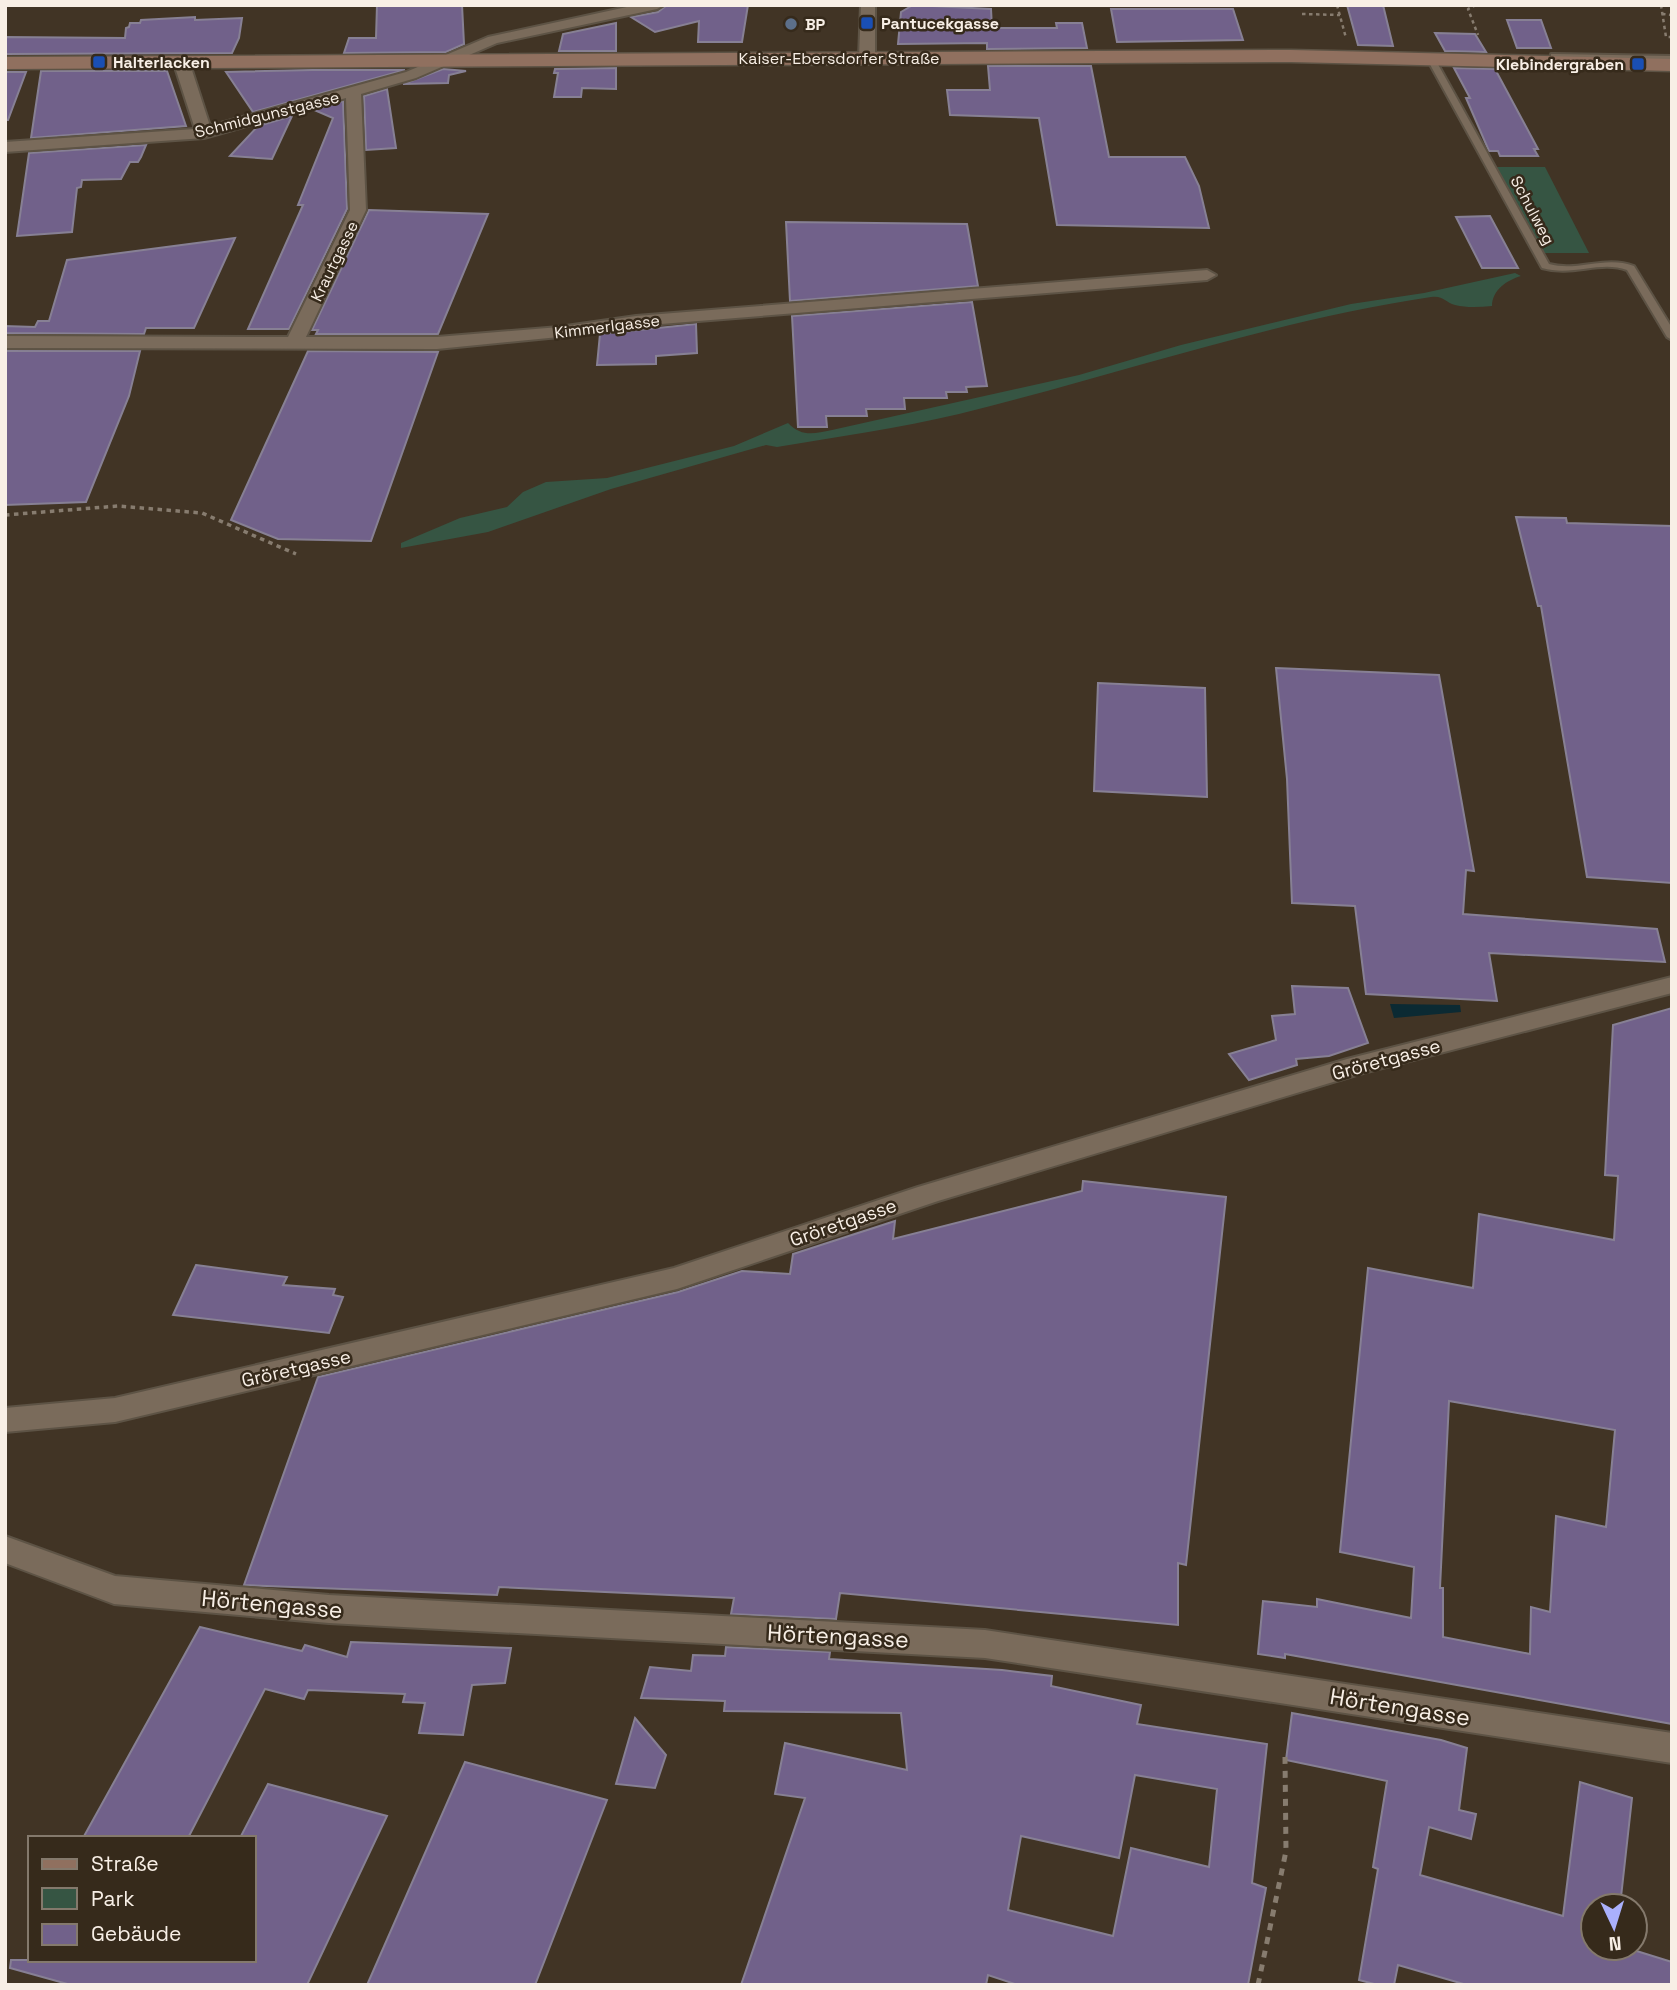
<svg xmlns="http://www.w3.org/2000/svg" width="1677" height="1990" font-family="'Space Grotesk',sans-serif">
  <rect width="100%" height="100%" fill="#413425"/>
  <g fill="#365543">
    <polygon points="1497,167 1545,167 1589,253 1542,253"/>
    <path d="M1515,273L1521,276C1507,280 1492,290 1492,306C1480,307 1467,308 1455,305C1445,302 1443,295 1431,297C1271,321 1117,375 959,414C899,428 838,437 777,447L766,445L611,489L488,532L401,548V543L460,518L507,507L523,492L546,482L607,478L734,446L788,423C802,437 813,434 832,430L1079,375L1181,345L1351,304L1424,293Z"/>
  </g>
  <polygon fill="#0b2a33" points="1390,1004 1460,1005 1461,1012 1394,1018"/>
  <g fill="#71618a" stroke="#878094" stroke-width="2" fill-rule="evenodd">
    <polygon points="377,5 462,5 464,44 446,52 344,53 349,38 376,38"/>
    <polygon points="667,5 748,5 742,42 698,42 699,21 655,32 631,17 658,12"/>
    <polygon points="913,5 991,9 992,28 1057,28 1056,23 1082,23 1087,48 987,49 987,43 898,44 901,12"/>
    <polygon points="1347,5 1383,5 1393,46 1358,45"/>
    <polygon points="1111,9 1233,9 1243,40 1117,42"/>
    <polygon points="195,17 195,20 242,18 239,38 232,53 5,54 5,37 125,38 126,28 129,27 130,23 140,23 141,20"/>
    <polygon points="1507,20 1541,20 1551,48 1517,48"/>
    <polygon points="616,23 616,51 559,51 563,34"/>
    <polygon points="1435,33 1475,34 1486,52 1445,51"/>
    <polygon points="988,66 1091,66 1109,157 1185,157 1199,186 1209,228 1057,225 1039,118 950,115 947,90 990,90"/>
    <polygon points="616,68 616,89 582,88 581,97 554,97 558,73 554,73 555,69"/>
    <polygon points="1454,68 1495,69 1538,149 1534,149 1538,156 1500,156 1498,151 1489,151 1466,98 1470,98"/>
    <polygon points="443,69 466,71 449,75 448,83 403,84"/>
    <polygon points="405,70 253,112 226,72 312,70"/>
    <polygon points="41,71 167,71 186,126 31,138"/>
    <polygon points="5,72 26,72 8,120 5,120"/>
    <polygon points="387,89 396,148 366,150 364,96"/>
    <polygon points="343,101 347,209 289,329 248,329 303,205 298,205 333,118 314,110"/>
    <polygon points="292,116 272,159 230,156 258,126"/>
    <polygon points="146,145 141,157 138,162 130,162 121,179 82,180 81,187 77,188 72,232 17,236 29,153"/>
    <polygon points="369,210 488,214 438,334 316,334 318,330 312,330"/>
    <polygon points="1490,216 1518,268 1482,268 1456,217"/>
    <polygon points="786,222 967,224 978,286 790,301"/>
    <polygon points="235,238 194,328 146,328 144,334 5,333 5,326 35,327 38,321 49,321 67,260"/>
    <polygon points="972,302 987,386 966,387 967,392 946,392 947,398 904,398 905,409 866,409 867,416 826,416 827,427 798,427 792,316"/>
    <polygon points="696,324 697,353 656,356 656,364 597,365 600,334"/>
    <polygon points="5,351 140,351 129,396 86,502 5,505"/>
    <polygon points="308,351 438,352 371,541 278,539 231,520"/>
    <polygon points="1516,517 1566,518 1567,523 1672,526 1672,883 1587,877 1541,606 1538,606"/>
    <polygon points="1276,668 1439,675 1474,871 1466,870 1463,914 1657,929 1665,962 1489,953 1497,1001 1366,994 1355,906 1292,903 1287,779"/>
    <polygon points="1098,683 1205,688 1207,797 1094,791"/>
    <polygon points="1292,986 1348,988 1368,1043 1329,1056 1296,1059 1297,1065 1249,1080 1229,1054 1276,1040 1272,1016 1295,1014"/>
    <path d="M1672,1008V1724L1285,1654V1658L1258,1654L1263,1601L1317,1607V1599L1411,1618L1414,1567L1340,1552L1368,1268L1473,1288L1479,1214L1614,1240L1618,1176L1605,1175L1613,1025ZM1449,1401L1615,1430L1606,1527L1556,1516L1550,1612L1531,1607L1530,1654L1443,1637V1588H1440Z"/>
    <polygon points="1083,1181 1226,1197 1186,1565 1178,1563 1178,1625 840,1593 836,1619 731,1614 734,1598 499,1587 497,1595 244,1585 318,1377 678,1292 742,1271 790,1274 793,1254 895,1221 893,1239 1082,1191"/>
    <polygon points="196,1265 287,1277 283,1285 335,1289 333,1295 343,1297 329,1333 173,1315"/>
    <polygon points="200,1627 302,1651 305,1645 347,1657 351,1642 511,1648 505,1683 472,1685 463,1735 419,1733 425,1703 403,1702 405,1694 308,1690 304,1699 265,1689 188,1838 83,1838"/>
    <path d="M726,1647L830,1652L829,1659L1002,1670L1052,1676L1051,1686L1141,1705L1137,1724L1267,1744L1252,1883L1266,1888L1248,1985H1018L988,1975L986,1985H741L805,1798L775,1794L785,1743L907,1770L901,1713L724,1711L725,1701L641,1698L650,1667L691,1671L693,1655L725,1656ZM1135,1775L1217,1789L1209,1867L1131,1848L1113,1936L1008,1910L1021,1836L1119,1858Z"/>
    <polygon points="1292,1713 1441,1740 1467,1748 1459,1810 1476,1814 1471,1839 1429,1827 1420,1875 1563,1916 1580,1782 1632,1798 1620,1906 1593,1906 1593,1948 1627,1948 1672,1962 1672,1985 1467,1985 1398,1965 1394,1985 1378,1985 1359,1980 1378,1869 1373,1867 1387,1781 1286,1760"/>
    <polygon points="635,1718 666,1755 655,1788 616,1784"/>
    <polygon points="465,1762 607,1800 535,1985 367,1985"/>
    <polygon points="268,1784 387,1816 307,1985 71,1985 10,1968 11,1960 254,1960 254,1838 240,1838"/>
  </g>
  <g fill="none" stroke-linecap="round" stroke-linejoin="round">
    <defs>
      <g id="service">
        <polygon points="1554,54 1672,56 1672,60 1551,58 1551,54"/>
        <path d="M1428,57L1435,59L1549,264C1578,272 1605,255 1634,266L1672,328V340L1667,337L1627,270C1600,260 1573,277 1542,268L1427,59Z"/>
      </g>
      <g id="minor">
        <polygon points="636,5 664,5 657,9 497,43 416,78 361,94 366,210 306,337 437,337 559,327 636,316 1207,270 1216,275 1207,280 636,326 559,337 437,349 5,348 5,336 288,337 350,210 346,98 204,138 5,152 5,142 195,129 173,61 181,56 189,61 210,126 406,72 488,37"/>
        <polygon points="861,5 875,5 875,57 867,62 859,57"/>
        <polygon points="1672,977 1672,993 1363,1073 938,1201 677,1289 115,1422 5,1432 5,1408 115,1398 674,1268 918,1187 1347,1059"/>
        <polygon points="5,1536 115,1576 329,1595 985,1630 1672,1733 1672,1763 985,1658 329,1623 114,1604 5,1563"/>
      </g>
      <polygon id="secondary" points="1291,50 1672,59 1672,71 1291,62 5,69 5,57"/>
    </defs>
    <use href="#service" stroke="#5d5345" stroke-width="4"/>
    <use href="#minor" stroke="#5d5345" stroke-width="4"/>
    <use href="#secondary" stroke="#5d5345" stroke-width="3"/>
    <g stroke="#877c6f" stroke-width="2.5" stroke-dasharray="3.5 3.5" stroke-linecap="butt">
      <polyline points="1337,5 1346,38"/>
      <polyline points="1476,5 1468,9 1478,35"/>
      <polyline points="1661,5 1666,37 1672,37"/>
      <polyline points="1302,14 1340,15"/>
      <polyline points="1662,14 1672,15"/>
    </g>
    <polyline stroke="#877c6f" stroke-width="3.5" stroke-dasharray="4.5 4.5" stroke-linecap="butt" points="5,515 118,506 202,513 296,554"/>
    <polyline stroke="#877c6f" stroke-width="5" stroke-dasharray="7 7" stroke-linecap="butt" points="1258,1985 1286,1851 1285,1757"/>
    <use href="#service" fill="#7a6b5b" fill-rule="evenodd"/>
    <use href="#minor" fill="#7a6b5b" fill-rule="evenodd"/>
    <use href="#secondary" fill="#90705f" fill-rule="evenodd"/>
  </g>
  <g fill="#1a4fb4" stroke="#362a1b" stroke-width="2.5">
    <rect x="860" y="16" width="14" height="14" rx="3.5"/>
    <rect x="92" y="55" width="14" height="14" rx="3.5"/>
    <rect x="1631" y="57" width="14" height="14" rx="3.5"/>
  </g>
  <circle fill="#5c6f8a" stroke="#362a1b" stroke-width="2.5" cx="791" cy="24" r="7"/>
  <g text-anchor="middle" stroke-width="5" stroke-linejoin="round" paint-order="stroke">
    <g font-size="16" font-weight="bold" fill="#f8efe6" stroke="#362a1b" text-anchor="start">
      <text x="881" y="29">Pantucekgasse</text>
      <text x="805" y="30">BP</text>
      <text x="113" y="68">Halterlacken</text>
      <text x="1624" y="70" text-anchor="end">Klebindergraben</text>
    </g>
    <g font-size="16" fill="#f8efe6" stroke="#362a1b">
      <text x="839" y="64">Kaiser-Ebersdorfer Straße</text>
      <text transform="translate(267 114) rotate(-14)" y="6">Schmidgunstgasse</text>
      <text transform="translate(1533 210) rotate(62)" y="6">Schulweg</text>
      <text transform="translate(334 261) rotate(-64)" y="6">Krautgasse</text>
      <text transform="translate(607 326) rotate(-7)" y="6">Kimmerlgasse</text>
    </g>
    <g font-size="19" fill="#f8efe6" stroke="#362a1b">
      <text transform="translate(1386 1059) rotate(-15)" y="7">Gröretgasse</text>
      <text transform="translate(843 1222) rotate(-19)" y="7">Gröretgasse</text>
      <text transform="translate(296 1368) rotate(-13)" y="7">Gröretgasse</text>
    </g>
    <g font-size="23" fill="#f8efe6" stroke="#362a1b">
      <text transform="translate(272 1604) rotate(5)" y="8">Hörtengasse</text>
      <text transform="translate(838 1636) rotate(3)" y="8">Hörtengasse</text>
      <text transform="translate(1400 1707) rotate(9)" y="8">Hörtengasse</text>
    </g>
  </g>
  <rect width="1677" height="1990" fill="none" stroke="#f8efe6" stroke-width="14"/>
  <rect x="28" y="1836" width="228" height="126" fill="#362a1b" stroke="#84796c" stroke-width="2"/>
  <rect x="42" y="1859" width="35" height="10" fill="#90705f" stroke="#84796c" stroke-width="2"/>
  <text x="91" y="1871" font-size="21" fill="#f8efe6">Straße</text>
  <rect x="42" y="1888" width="35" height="21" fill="#365543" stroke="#84796c" stroke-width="2"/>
  <text x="91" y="1906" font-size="21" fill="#f8efe6">Park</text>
  <rect x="42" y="1924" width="35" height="21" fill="#71618a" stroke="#84796c" stroke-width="2"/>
  <text x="91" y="1941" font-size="21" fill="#f8efe6">Gebäude</text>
  <g transform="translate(1614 1927) rotate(176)"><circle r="33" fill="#362a1b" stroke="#84796c" stroke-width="2"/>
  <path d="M0-5L12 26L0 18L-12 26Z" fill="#aab0fc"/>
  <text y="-10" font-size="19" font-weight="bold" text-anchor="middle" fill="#f8efe6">N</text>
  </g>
</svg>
